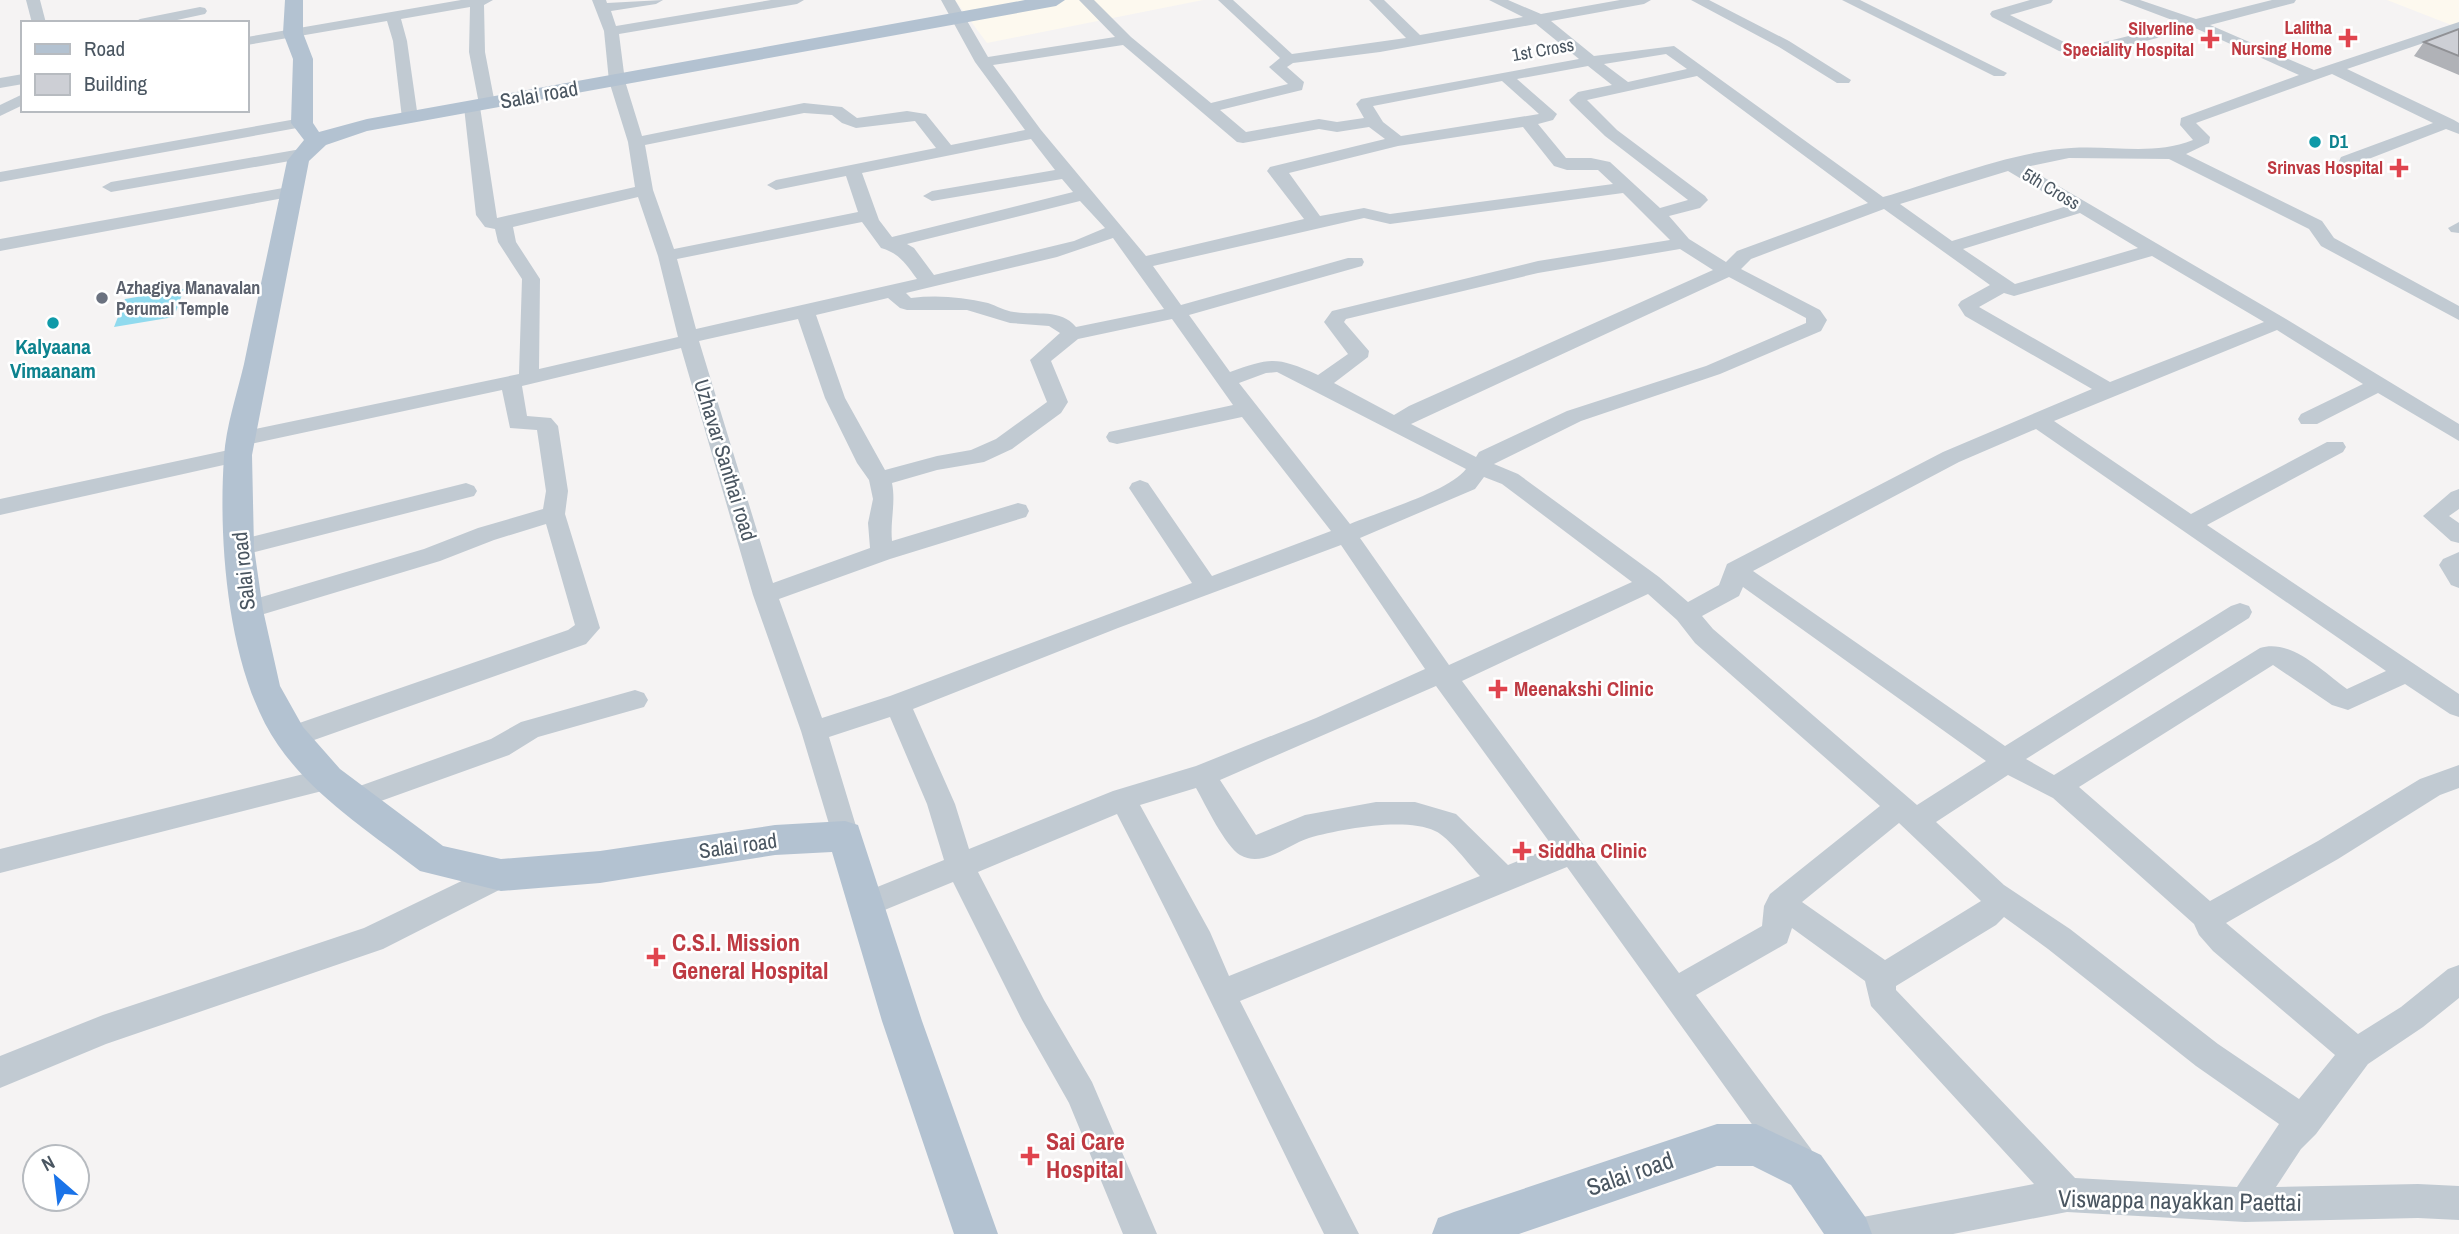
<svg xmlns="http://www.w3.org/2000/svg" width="2459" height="1234" font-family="'Archivo Narrow',sans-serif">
  <rect width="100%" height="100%" fill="#f5f3f3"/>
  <g fill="#fdf9ef">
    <polygon points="955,0 1203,0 987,43"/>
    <polygon points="2387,0 2459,0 2459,28"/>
  </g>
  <polygon fill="#90daee" points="184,289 174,317 114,327 125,299"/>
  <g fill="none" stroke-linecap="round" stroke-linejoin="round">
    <g fill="#c1cad2" fill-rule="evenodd">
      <polygon points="26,0 40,0 46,23 32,23"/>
      <polygon points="461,0 493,0 484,5 485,52 495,104 493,107 481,107 479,104 469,52 470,7 401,19 407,41 418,118 410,123 402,118 393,41 387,21 247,45 247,37"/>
      <path d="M592,0H606L607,3L663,0L656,4L611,11L616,26L771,0H804L797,4L619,34L625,81L642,136L804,103L842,107L857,118L907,111L926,114L951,145L1025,130L975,62L941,0H955L988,57L1115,37L1079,0H1094L1131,37L1211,103L1288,84L1269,67L1280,58L1218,0H1233L1292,54L1406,38L1369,0H1384L1420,35L1523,17L1489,0H1508L1541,14L1620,0H1651L1644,4L1551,21L1594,56L1674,46L1883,197C1938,181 2014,151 2071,148C2113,145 2152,156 2193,140L2180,125L2181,118L2299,75L2195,28L2085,57L2059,51L1992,17L1990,14L1992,11L2030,0H2053L2051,3L2010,15L2068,44L2085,47L2180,23L2119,0H2140L2196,19L2272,0H2296L2294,3L2210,25L2314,70L2459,22V31L2347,69L2454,120L2459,123V134L2446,129L2353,165H2341L2339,161L2341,157L2433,123L2332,74L2196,123L2210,137L2209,143L2186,154L2322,221L2334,238L2459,306V320L2321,246L2309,229L2169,159L2069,158L2026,167L2286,319L2459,424V441L2378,393L2317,424H2301L2298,419L2301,414L2363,384L2277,330L2054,421L2191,514L2327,442H2343L2346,447L2343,452L2207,525L2459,694V717L2450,714L2405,684L2348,710L2332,705L2273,665L2079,787L2210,901L2318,841L2420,779L2459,765V788L2440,795L2338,859L2226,923L2358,1034L2401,1007L2448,969L2459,965V998L2423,1027L2368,1064L2316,1134L2301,1149L2276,1187L2418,1184L2459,1186V1220L2418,1218L2245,1222L2067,1212L1953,1234H1846L1851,1222L1863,1217L2034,1184L1871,1006L1865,981L1792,928L1787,943L1696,995L1811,1149L1816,1161L1811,1173L1799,1178L1787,1173L1567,867L1240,1001L1359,1234H1324C1254,1094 1189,952 1117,814L978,872L1044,1000L1092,1082L1157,1234H1123L1069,1103L1022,1020L953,882L865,918L855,914L850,905L855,896L944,860L927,804L890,717L829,737L859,836L855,844L845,848L835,844L801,731L753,595L681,348L522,386L527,416L551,418L558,426L568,491L565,514L600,628L586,644L300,745L291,748L282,745L278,737L282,729L568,630L575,625L546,524L494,540L440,561L247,619L238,616L235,610L238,604L424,549L478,528L543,509L546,491L537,430L510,428L502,390L241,446L233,444L230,439L233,434L241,432L519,374L522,279L498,242L495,229L485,227L476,215L464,107L472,102L480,107L497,218L635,187L628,142L609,81L604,31ZM1536,24L1579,59L1361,99L1356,104L1364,118L1337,122L1319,119L1246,132L1220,110L1302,90L1304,82L1287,67L1293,63L1380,52ZM1123,45L1237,142L1243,143L1319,129L1337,132L1369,127L1385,139L1270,167L1267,171L1304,219L1146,256L1041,130L993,65ZM1666,54L1687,69L1628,82L1604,64ZM1588,66L1612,85L1578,92L1569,100L1571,103L1605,136L1688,200L1660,208L1610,162L1591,158H1566L1538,124L1553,120L1557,114L1517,79ZM1697,76L1868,203L1737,251L1726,262L1689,239L1669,216L1700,208L1708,200L1705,196L1617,130L1587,100ZM1502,81L1539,114L1401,136L1383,122L1373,106ZM804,113L832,115L842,123L856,128L915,121L936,148L776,180L767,185L776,190L846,176L858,212L674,249L653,190L645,145ZM1523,127L1554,166L1567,170H1598L1613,184L1390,214L1364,208L1320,216L1289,173L1398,146ZM1031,139L1055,170L932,191L923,196L932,201L1062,179L1073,192L892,237L879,220L862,173ZM2008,171L2067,206L1952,241L1900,204ZM1623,193L1670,240L1538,261L1332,311L1324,322L1348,354L1318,375C1277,357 1272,357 1230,372L1189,315L1362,266L1364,262L1362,258H1348L1181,305L1153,266L1364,218L1390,224ZM638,197L658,256L678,337L539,369L540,279L516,242L513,227ZM1080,201L1105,228L1074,241L934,275L914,248L907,244ZM1884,209L1990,285L1961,301L1958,305L1965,316L2092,389L1943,452L1727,564L1719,585L1688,602L1659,577L1518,474L1494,464L1581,421L1720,374L1821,331L1827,320L1820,310L1741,269L1751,259ZM2080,213L2138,248L2015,284L1963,249ZM862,222L881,248C899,253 906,264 917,279L696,329L677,259ZM1113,238L1164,309L1076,327C1060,308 1035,316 1014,312C1005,311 997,306 988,303C962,297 937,295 911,298L906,293L1057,257ZM1680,249L1713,270L1409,406L1394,415L1334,383L1368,357L1369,351L1344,322L1346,319L1538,273ZM2152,256L2264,322L2110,382L1979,307L2004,293L2014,296L2021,294ZM1729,277L1806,318V323L1706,366L1567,411L1479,452L1476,457L1411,424ZM888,298L900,308L907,310H967L1010,323L1049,326L1060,333L1030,360L1047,402L996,439L971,450L937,456L885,470L845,398L816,315ZM798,319L825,398L857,463L869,480L873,499L868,523L870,548L773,583L699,341ZM1172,319L1233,405L1109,432L1106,437L1109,442L1117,444L1242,417L1331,531L1212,576L1148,483L1140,480L1132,483L1129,488L1192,583L890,696L822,718L779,599L890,559L1026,517L1029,511L1026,505L1018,503L892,541C890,521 896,503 892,483L937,470L984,462L1012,449L1061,413L1068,402L1051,361L1078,339ZM1277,372L1466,469C1450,491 1378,512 1350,524L1239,383L1266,373ZM2036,429L2386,671L2347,689C2323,672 2291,638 2260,648L2054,775L2026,759L2249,618L2252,612L2249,606L2240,603L2231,606L2005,746L1753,571L1959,462ZM1484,477L1502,484L1632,582L1449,665L1360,538L1475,489ZM1341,545L1425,669L1316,718L1196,766L1113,791L969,849L955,804L913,709L1118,628ZM1743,587L1986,761L1917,805L1713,629L1702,616L1739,596ZM1648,594L1677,620L1695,643L1880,806L1770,894L1764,906L1762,926L1679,973L1462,681ZM1436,686L1553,847L1508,865L1456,814L1415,802H1376L1305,815L1256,835L1220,780ZM2008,775L2053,798L2194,924L2199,935L2213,951L2335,1055L2299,1099L2218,1044L2070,929L2004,885L1936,822ZM1196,788C1205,804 1225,846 1240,855C1263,868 1287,845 1309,838C1341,829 1405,817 1435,831C1449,837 1469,865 1480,876L1229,976L1210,932L1140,805ZM1899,823L1981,901L1885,960L1802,902ZM2004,917L2048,949L2196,1066L2279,1124L2237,1187L2075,1178L1896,990V986L1996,925Z"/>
      <polygon points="1691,0 1709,0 1789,41 1851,80 1849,83 1837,83 1779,47"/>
      <polygon points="1842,0 1860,0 2007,73 2004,76 1994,76"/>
      <polygon points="200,7 205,8 207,11 205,14 163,23 133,23 140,19"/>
      <polygon points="23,74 23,84 0,88 0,78"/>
      <polygon points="23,94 23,105 0,116 0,105"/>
      <polygon points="302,118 308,120 310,123 308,126 0,182 0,172"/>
      <polygon points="301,149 307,150 309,154 307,158 111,192 102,187 111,182"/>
      <polygon points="294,186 303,191 300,195 0,251 0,239"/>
      <polygon points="2459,222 2459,233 2451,232 2448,228"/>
      <polygon points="238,448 246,450 249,455 246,460 0,515 0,499"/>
      <polygon points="466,483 474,486 477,491 474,496 239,556 231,554 227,548 231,542 239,540"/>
      <polygon points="2459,489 2459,509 2449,516 2459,523 2459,543 2451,541 2423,516 2451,492"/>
      <polygon points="2459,552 2459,588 2451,585 2439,565 2443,559"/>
      <polygon points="635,690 644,693 648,700 644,707 538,737 509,755 353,811 343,808 339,800 343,792 491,739 521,722"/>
      <polygon points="328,768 338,771 342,779 338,787 0,873 0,849"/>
      <polygon points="501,862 511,866 515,875 511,884 383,949 106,1044 0,1088 0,1056 103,1015 364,928"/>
    </g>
    <g fill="#b3c2d1" fill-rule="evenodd">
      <path d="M285,0H303V33L313,59V123L319,132L367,119L1025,0H1065L1056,6L367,131L326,145L309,161L252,455L254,548L263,610L280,686L303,727L340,769L443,846L501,859L600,851L775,825L845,821L858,825L922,1021L998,1234H954L882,1021L832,852L775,855L600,883L501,891L420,871C371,833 314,797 278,745C228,673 218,543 224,457C226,426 237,394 244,364C258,296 273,229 287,161L304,140L291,123L293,59L283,33Z"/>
      <polygon points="1717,1124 1756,1124 1821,1155 1866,1218 1872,1234 1824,1234 1791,1185 1753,1166 1717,1166 1519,1234 1432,1234 1438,1218 1454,1212"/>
    </g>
  </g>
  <polygon fill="#b0b2b7" points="2459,29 2459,75 2414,56 2424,42"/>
  <polygon fill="#cdcfd5" stroke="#909195" stroke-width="2" points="2459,29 2459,56 2424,42"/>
  <g fill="#e0444e" stroke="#fff" stroke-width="2.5">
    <path d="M2344.5 27.5h7v7h7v7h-7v7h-7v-7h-7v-7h7z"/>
    <path d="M2206.5 28.5h7v7h7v7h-7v7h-7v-7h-7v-7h7z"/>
    <path d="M2395.5 157.5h7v7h7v7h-7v7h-7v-7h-7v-7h7z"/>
    <path d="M1494.5 678.5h7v7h7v7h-7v7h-7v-7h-7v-7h7z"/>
    <path d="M1518.5 840.5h7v7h7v7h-7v7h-7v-7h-7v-7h7z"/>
    <path d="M652.5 946.5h7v7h7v7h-7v7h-7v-7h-7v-7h7z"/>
    <path d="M1026.5 1145.5h7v7h7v7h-7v7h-7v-7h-7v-7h7z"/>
  </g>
  <g fill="#0f9aa8" stroke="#fff" stroke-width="2.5">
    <circle cx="2315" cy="142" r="7"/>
    <circle cx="53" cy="323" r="7"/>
  </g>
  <circle fill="#6b7280" stroke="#fff" stroke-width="2.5" cx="102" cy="298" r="7"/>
  <g text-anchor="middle" stroke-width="5" stroke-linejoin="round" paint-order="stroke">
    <g font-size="18" font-weight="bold" fill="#be3a42" stroke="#fff" text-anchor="end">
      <text x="2332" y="34">Lalitha<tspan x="2332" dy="21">Nursing Home</tspan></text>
      <text x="2194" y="35">Silverline<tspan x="2194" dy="21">Speciality Hospital</tspan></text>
      <text x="2383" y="174">Srinvas Hospital</text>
    </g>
    <g font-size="18" fill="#4a5661" stroke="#fff">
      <text transform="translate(1543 50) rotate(-10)" y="6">1st Cross</text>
      <text transform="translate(2051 189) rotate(31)" y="6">5th Cross</text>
    </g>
    <g font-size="18" font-weight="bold" fill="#0d838f" stroke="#fff" text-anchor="start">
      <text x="2329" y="148">D1</text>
    </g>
    <g font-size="18" font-weight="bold" fill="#5b616d" stroke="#fff" text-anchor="start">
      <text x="116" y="294">Azhagiya Manavalan<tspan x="116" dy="21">Perumal Temple</tspan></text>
    </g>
    <g font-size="21" fill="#4a5661" stroke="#fff">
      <text transform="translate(539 95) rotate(-10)" y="7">Salai road</text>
      <text transform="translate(725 460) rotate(73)" y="7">Uzhavar Santhai road</text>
      <text transform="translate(244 571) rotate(-96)" y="7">Salai road</text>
      <text transform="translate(738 846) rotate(-8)" y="7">Salai road</text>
    </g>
    <g font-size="21" font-weight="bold" fill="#0d838f" stroke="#fff">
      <text x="53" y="354">Kalyaana<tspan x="53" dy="24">Vimaanam</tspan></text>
    </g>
    <g font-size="21" font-weight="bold" fill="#be3a42" stroke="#fff" text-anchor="start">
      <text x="1514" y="696">Meenakshi Clinic</text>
      <text x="1538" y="858">Siddha Clinic</text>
    </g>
    <g font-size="24" font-weight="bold" fill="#be3a42" stroke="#fff" text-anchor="start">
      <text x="672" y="951">C.S.I. Mission<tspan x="672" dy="28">General Hospital</tspan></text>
      <text x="1046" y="1150">Sai Care<tspan x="1046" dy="28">Hospital</tspan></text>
    </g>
    <g font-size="24" fill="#4a5661" stroke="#fff">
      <text transform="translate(1630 1174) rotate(-19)" y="8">Salai road</text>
      <text transform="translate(2180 1201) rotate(1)" y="8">Viswappa nayakkan Paettai</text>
    </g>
  </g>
  <rect x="21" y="21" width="228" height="91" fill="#ffffff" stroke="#b7bbc0" stroke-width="2"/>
  <rect x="35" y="44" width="35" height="10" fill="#b3c2d1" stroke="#b7bbc0" stroke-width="2"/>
  <text x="84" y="56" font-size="21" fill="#4a5661">Road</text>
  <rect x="35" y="74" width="35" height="21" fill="#cdcfd5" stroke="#b7bbc0" stroke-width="2"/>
  <text x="84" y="91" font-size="21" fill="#4a5661">Building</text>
  <g transform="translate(56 1178) rotate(332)"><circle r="33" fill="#ffffff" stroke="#b7bbc0" stroke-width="2"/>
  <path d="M0-5L12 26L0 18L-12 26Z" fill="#1a73e8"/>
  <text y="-10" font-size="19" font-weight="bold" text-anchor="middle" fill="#4a5661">N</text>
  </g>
</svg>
